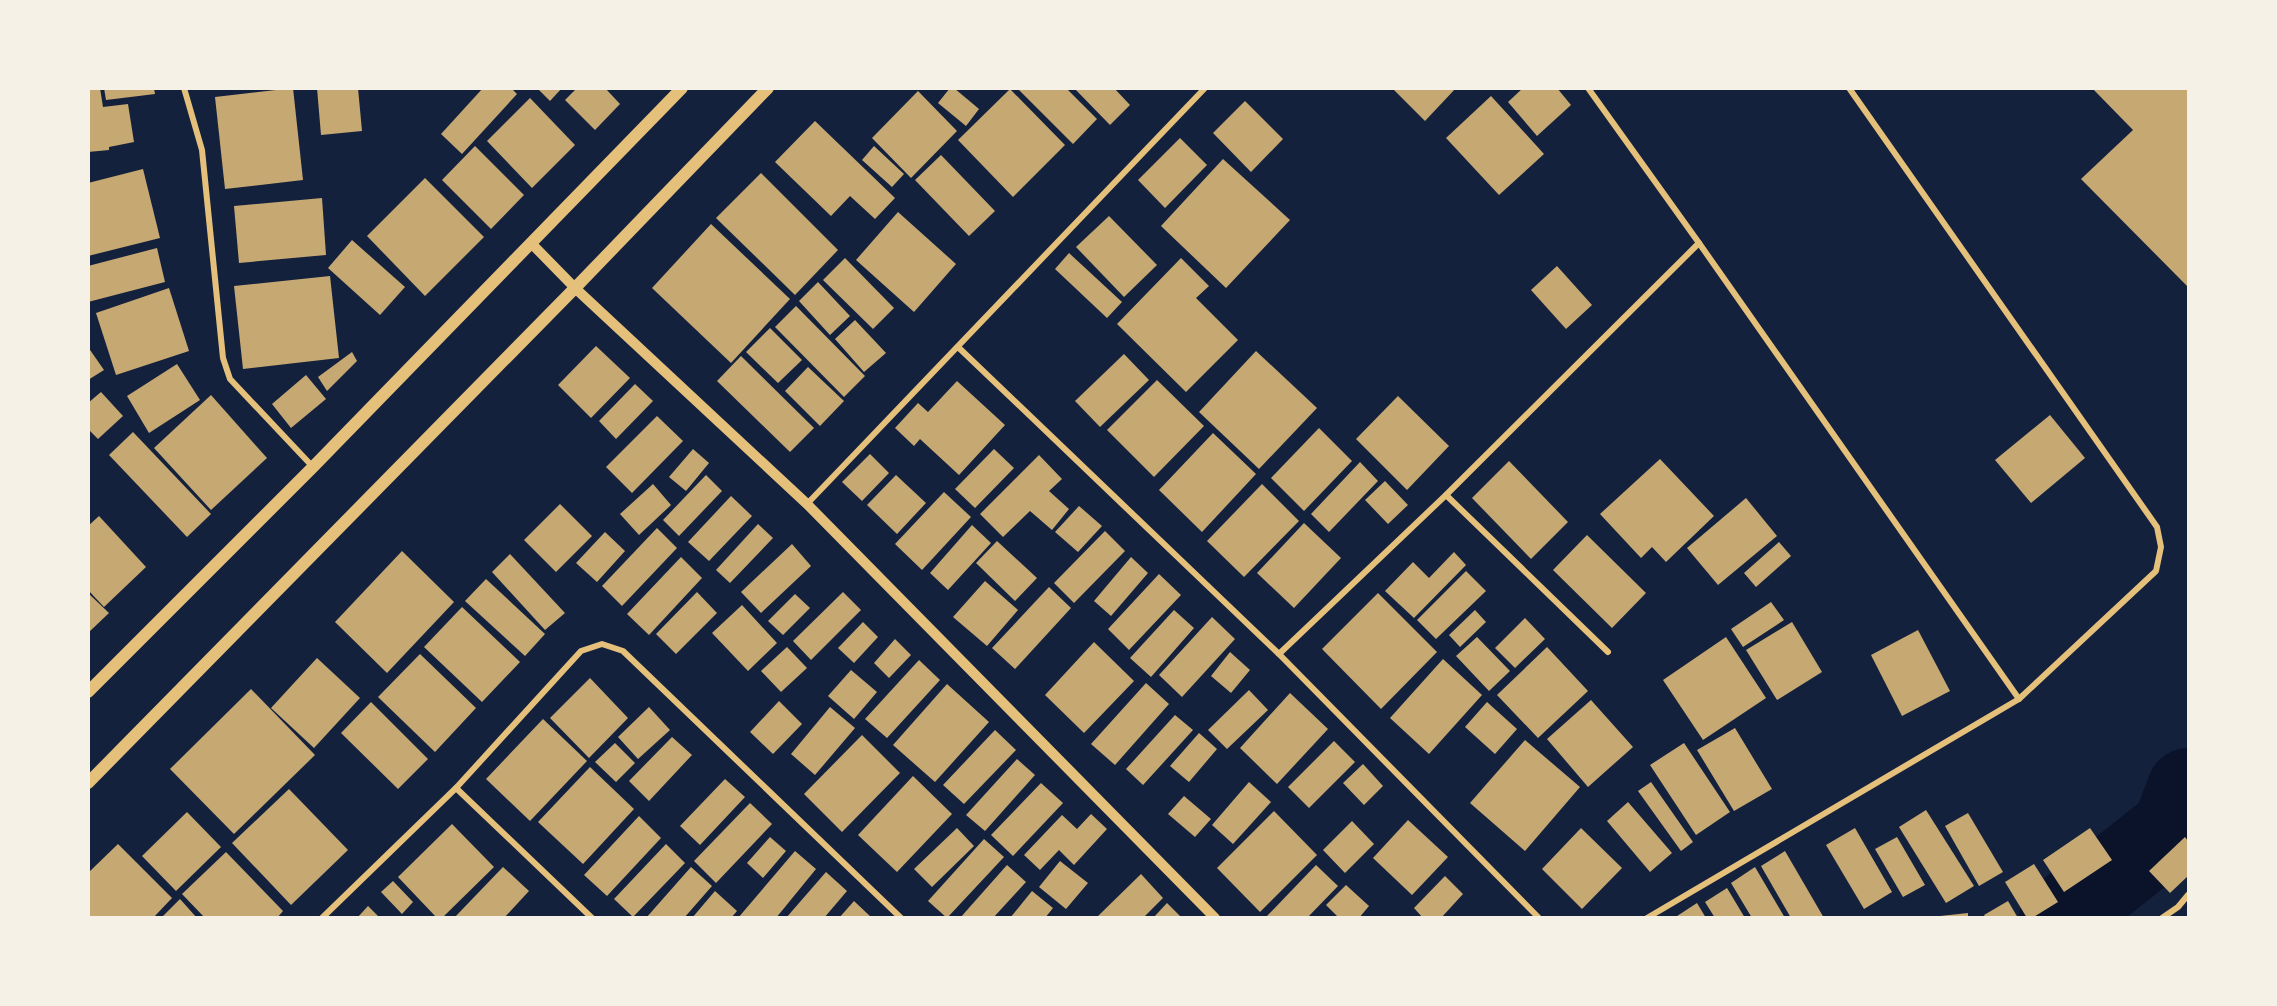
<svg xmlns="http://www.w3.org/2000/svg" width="2277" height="1006" font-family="Georgia,serif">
  <rect width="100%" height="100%" fill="#14213d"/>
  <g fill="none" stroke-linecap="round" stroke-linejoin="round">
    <polyline stroke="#0b132b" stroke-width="82" points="2060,918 2173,828 2188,789"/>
  </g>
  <g fill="#c6a872">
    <polygon points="88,88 100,88 103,107 128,104 134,142 109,147 109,150 88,152"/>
    <polygon points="104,88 154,88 155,94 106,100"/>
    <polygon points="293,88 303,180 225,189 215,97"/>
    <polygon points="317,88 358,88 362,131 321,135"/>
    <polygon points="483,88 511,88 517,94 462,154 441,134"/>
    <polygon points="537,88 562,88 550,101"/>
    <polygon points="577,88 605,88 620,104 595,130 565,100"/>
    <polygon points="950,88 954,88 979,109 966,126 938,103"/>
    <polygon points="1017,88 1066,88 1097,119 1073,144"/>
    <polygon points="1074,88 1114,88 1130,105 1110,125"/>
    <polygon points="1392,88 1456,88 1425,121"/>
    <polygon points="1523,88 1557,88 1571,105 1537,136 1508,102"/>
    <polygon points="2092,88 2188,88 2188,287 2081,179 2133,130"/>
    <polygon points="1010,89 1065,145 1013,197 958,140"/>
    <polygon points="918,91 957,131 911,178 872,138"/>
    <polygon points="1491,96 1544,154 1499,195 1446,138"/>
    <polygon points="530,98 575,145 532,188 487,141"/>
    <polygon points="1245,101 1283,139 1251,172 1213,133"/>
    <polygon points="815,121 895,198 875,219 850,196 831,216 775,162"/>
    <polygon points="1180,138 1207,165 1165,208 1138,180"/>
    <polygon points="475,146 524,195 491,229 442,180"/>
    <polygon points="874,146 904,174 892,187 862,160"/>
    <polygon points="941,155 995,211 969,236 915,180"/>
    <polygon points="1223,159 1290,220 1226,288 1161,226"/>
    <polygon points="143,169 160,238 88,256 88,183"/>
    <polygon points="761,173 838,250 795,295 716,218"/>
    <polygon points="425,178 484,237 425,296 367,236"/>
    <polygon points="322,198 326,255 239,263 234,206"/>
    <polygon points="898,212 956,264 914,312 856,260"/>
    <polygon points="1109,216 1157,265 1124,297 1076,247"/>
    <polygon points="711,224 790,299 731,363 652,288"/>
    <polygon points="352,240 405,287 380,315 328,268"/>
    <polygon points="157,248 165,282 88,302 88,266"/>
    <polygon points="1069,253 1122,302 1107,318 1055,269"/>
    <polygon points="845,258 894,308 873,329 823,280"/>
    <polygon points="1181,258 1209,286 1196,298 1238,340 1186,392 1117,324"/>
    <polygon points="1557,266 1592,305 1566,329 1531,290"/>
    <polygon points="330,276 339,358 243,369 234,286"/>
    <polygon points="818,282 850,316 830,335 799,301"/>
    <polygon points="169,288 189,351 116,375 96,313"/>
    <polygon points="796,306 865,376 844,397 775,327"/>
    <polygon points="855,320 886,353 864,372 835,339"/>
    <polygon points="770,328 802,360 778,383 746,352"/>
    <polygon points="596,346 630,378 591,418 558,385"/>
    <polygon points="88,347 104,370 88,380"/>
    <polygon points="1256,351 1317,408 1259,469 1199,412"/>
    <polygon points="352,352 357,361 327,391 318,377"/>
    <polygon points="1124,354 1149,380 1100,427 1075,401"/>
    <polygon points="741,356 814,428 790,452 717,381"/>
    <polygon points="177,364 200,400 149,433 127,396"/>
    <polygon points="808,367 844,401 820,426 785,391"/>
    <polygon points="306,375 326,399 291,428 272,404"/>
    <polygon points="1157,380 1204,426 1154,477 1107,430"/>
    <polygon points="957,381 1005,425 959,475 920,439 914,446 895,428 918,403 928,412"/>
    <polygon points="635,384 653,401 616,439 599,421"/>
    <polygon points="101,392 123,416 98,439 88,429 88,403"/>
    <polygon points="211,395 267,458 211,510 154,448"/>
    <polygon points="1398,396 1449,446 1407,490 1356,439"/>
    <polygon points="2050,415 2085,458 2031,503 1995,460"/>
    <polygon points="657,416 683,441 632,493 606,467"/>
    <polygon points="1319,428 1352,461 1304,511 1271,478"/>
    <polygon points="133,432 211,514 187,537 109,455"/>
    <polygon points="1213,433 1256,474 1202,532 1159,490"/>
    <polygon points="693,449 709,463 686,491 669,477"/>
    <polygon points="994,449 1014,468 975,508 955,489"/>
    <polygon points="870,454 889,473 862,501 842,482"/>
    <polygon points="1039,455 1062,479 1049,491 1069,509 1052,530 1030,511 1003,537 980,514"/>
    <polygon points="1660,459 1714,516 1666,562 1652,547 1641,558 1600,514"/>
    <polygon points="1509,461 1568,522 1531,559 1472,498"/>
    <polygon points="1360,462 1378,481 1329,532 1311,514"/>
    <polygon points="706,475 722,491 679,536 663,520"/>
    <polygon points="896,475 926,503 897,534 867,505"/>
    <polygon points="1385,481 1408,505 1388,524 1365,500"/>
    <polygon points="653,484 671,505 639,535 620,514"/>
    <polygon points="1262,484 1299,521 1244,577 1207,541"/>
    <polygon points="944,492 971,517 922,570 895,544"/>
    <polygon points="731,496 752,516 709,561 688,542"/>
    <polygon points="1746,498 1777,536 1718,585 1687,548"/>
    <polygon points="560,504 592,536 556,572 524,540"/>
    <polygon points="1079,506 1102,526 1078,552 1055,532"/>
    <polygon points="99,516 146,567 104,607 88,590 88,526"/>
    <polygon points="1304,523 1341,558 1294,608 1257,573"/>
    <polygon points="758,524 773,538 730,583 716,570"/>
    <polygon points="972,525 991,543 948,590 930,573"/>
    <polygon points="657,528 677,548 622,606 602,586"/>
    <polygon points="1105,531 1125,551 1074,603 1054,583"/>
    <polygon points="605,532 625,551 597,582 576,563"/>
    <polygon points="1587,535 1646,593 1612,628 1553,570"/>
    <polygon points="997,541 1037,578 1015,601 976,563"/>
    <polygon points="1779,542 1791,556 1756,587 1744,573"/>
    <polygon points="792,544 811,566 761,613 741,592"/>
    <polygon points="402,551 454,602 387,673 335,622"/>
    <polygon points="1454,552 1466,565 1414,618 1385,591 1413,562 1429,578"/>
    <polygon points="510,554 565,613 545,630 492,572"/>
    <polygon points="681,557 702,578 649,635 627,614"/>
    <polygon points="1131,557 1148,573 1111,616 1094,601"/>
    <polygon points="1466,571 1486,591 1436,639 1417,620"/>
    <polygon points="1159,574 1181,595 1129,650 1108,629"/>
    <polygon points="486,579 545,634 525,656 465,601"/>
    <polygon points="985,581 1018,610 987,646 953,617"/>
    <polygon points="1049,587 1071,608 1015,669 992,648"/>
    <polygon points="697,592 717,613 676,654 656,634"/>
    <polygon points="843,592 861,610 811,660 793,641"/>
    <polygon points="88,593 109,613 88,633"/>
    <polygon points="1378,593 1437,652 1381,709 1322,649"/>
    <polygon points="795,594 810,608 783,635 768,621"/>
    <polygon points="1771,602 1784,620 1743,647 1731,629"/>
    <polygon points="742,605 777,643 748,671 712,633"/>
    <polygon points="462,607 520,662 482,702 424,647"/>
    <polygon points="1174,610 1194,628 1151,677 1130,658"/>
    <polygon points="1475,610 1486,622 1460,647 1449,635"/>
    <polygon points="1212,617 1235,639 1182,697 1159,675"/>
    <polygon points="1525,618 1545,639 1515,668 1495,648"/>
    <polygon points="863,622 878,637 854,663 838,648"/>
    <polygon points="1792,622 1822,672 1777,700 1746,650"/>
    <polygon points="1918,630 1950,691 1902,716 1871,655"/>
    <polygon points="1477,637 1510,671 1489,691 1456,656"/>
    <polygon points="1726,637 1766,698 1703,740 1663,680"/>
    <polygon points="895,639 911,655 889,678 874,663"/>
    <polygon points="1094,642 1134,681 1084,733 1045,695"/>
    <polygon points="787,647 807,668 781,692 761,671"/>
    <polygon points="1547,647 1588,691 1538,738 1497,695"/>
    <polygon points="1230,652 1250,670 1231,693 1211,676"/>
    <polygon points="420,654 476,708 435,752 378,697"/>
    <polygon points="317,658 360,698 314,748 271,708"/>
    <polygon points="1443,659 1482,695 1429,754 1390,718"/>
    <polygon points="919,660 940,680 887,738 865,719"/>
    <polygon points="851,670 877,692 854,719 828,696"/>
    <polygon points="590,678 628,718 589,758 550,718"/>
    <polygon points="1146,683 1169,704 1115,765 1091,744"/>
    <polygon points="947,684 989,722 935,782 893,745"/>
    <polygon points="251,689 315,755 234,834 170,769"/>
    <polygon points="1249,690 1268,710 1227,749 1208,730"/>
    <polygon points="1290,693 1328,729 1277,784 1240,748"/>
    <polygon points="1591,700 1633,747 1588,787 1547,739"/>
    <polygon points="779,701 802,724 773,754 750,732"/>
    <polygon points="371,702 428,759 398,789 341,733"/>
    <polygon points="1487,702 1517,729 1495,754 1465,727"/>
    <polygon points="649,707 670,730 638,759 618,737"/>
    <polygon points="830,707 855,728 815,775 791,754"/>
    <polygon points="1175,715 1193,730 1143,785 1126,769"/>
    <polygon points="543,719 587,761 530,821 486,779"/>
    <polygon points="1735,728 1772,789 1734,811 1697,750"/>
    <polygon points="995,730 1016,750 964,804 943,785"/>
    <polygon points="1199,733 1217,749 1189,782 1170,766"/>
    <polygon points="862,735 900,773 842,832 804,794"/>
    <polygon points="672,737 692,755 649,801 629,781"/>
    <polygon points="1525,740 1580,787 1525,851 1470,803"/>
    <polygon points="1334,741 1355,762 1309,808 1288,787"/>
    <polygon points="615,743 635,763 616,782 595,762"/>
    <polygon points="1684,743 1730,812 1696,835 1650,765"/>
    <polygon points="1017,759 1035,775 985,831 966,815"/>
    <polygon points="1363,764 1383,786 1364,805 1343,783"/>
    <polygon points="590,767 634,809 583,864 538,822"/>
    <polygon points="913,776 952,814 897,872 858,835"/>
    <polygon points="725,779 745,797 700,845 680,826"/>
    <polygon points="1249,782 1271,802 1233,844 1212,825"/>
    <polygon points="1651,782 1693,842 1681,851 1638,791"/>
    <polygon points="1041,783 1063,803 1013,856 991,835"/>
    <polygon points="289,789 348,850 291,905 232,843"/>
    <polygon points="1184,796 1211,819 1195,837 1168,814"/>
    <polygon points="1628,802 1672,853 1650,872 1607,821"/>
    <polygon points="750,803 772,824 716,883 694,861"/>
    <polygon points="1926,810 1974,886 1946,903 1899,827"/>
    <polygon points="1274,811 1317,855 1260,912 1217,868"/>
    <polygon points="187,812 221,847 176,891 142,856"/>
    <polygon points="1968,813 2003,872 1979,886 1945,826"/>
    <polygon points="1091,814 1107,829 1074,865 1059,850 1040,870 1024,855 1062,815 1077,829"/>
    <polygon points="639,816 661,838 607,896 584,875"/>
    <polygon points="1408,820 1448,857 1412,895 1373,858"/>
    <polygon points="1352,821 1374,844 1345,873 1323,850"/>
    <polygon points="452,824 494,867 442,918 437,918 398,877"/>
    <polygon points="957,828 974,846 932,887 914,869"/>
    <polygon points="1581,828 1622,868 1582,909 1542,869"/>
    <polygon points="1855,828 1892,892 1864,909 1826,845"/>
    <polygon points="2090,828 2112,860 2064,892 2043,860"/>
    <polygon points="770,837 786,851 763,878 747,863"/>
    <polygon points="1897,837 1925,885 1903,897 1875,849"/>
    <polygon points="2185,837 2188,841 2188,876 2170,893 2149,871"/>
    <polygon points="984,839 1004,857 947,918 928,901"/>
    <polygon points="118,844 172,898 153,918 88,918 88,873"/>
    <polygon points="666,844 685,863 633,917 614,899"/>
    <polygon points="795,851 816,869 776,918 738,918"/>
    <polygon points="1785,851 1824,918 1791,918 1761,866"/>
    <polygon points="226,852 283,911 277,918 205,918 182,894"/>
    <polygon points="1060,861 1088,883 1066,909 1039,887"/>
    <polygon points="2034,864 2058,902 2032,918 2027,918 2005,882"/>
    <polygon points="1007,865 1026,882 993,918 960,918"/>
    <polygon points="1316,865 1338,886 1307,918 1268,918 1267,916"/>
    <polygon points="503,867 529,891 504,918 454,918"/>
    <polygon points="691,867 712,886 684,918 646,918"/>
    <polygon points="1755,867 1785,918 1752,918 1731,883"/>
    <polygon points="826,872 847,891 824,918 786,918"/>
    <polygon points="1141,874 1163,898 1143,918 1096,918"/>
    <polygon points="1445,876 1463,894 1441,918 1423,918 1414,908"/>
    <polygon points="393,881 413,902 402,914 381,892"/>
    <polygon points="1346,885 1369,906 1359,918 1339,918 1326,905"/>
    <polygon points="1727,888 1745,918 1715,918 1705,902"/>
    <polygon points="715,891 737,911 731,918 692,918"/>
    <polygon points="1032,891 1053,908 1045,918 1010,918"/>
    <polygon points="180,899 197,918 161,918"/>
    <polygon points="854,901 872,918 839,918"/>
    <polygon points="2008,901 2018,918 1986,918 1984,915"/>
    <polygon points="1167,903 1182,918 1153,918"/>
    <polygon points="1697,903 1706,918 1674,918"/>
    <polygon points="368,906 380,918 357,918"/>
    <polygon points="1968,913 1968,918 1940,918 1940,916"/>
  </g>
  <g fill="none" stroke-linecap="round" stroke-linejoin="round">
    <g stroke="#e5c07b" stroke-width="6">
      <polyline points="184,88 202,150 223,358 230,379 313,467"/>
      <polyline points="1588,88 1699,243 2019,699"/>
      <polyline points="958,347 1279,654 1539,918"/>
      <polyline points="1446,495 1608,652"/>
      <polyline points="807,504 1205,88"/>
      <polyline points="1279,654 1446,495 1699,243"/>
      <polyline points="456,788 592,918"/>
      <polyline points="322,918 456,788 581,651 602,644 623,651 901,918"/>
      <polyline points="1647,918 2019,699 2156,571 2161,547 2157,527 1849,88"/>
      <polyline points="2162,918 2178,907 2188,895"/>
    </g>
    <polyline stroke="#e5c07b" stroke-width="10" points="531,243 575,288 807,504 1215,918"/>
    <g stroke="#e5c07b" stroke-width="12">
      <polyline points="88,692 313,467 682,88"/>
      <polyline points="88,783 575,288 768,88"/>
    </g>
  </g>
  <rect width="2277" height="1006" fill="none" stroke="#f6f1e7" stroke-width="180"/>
</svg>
